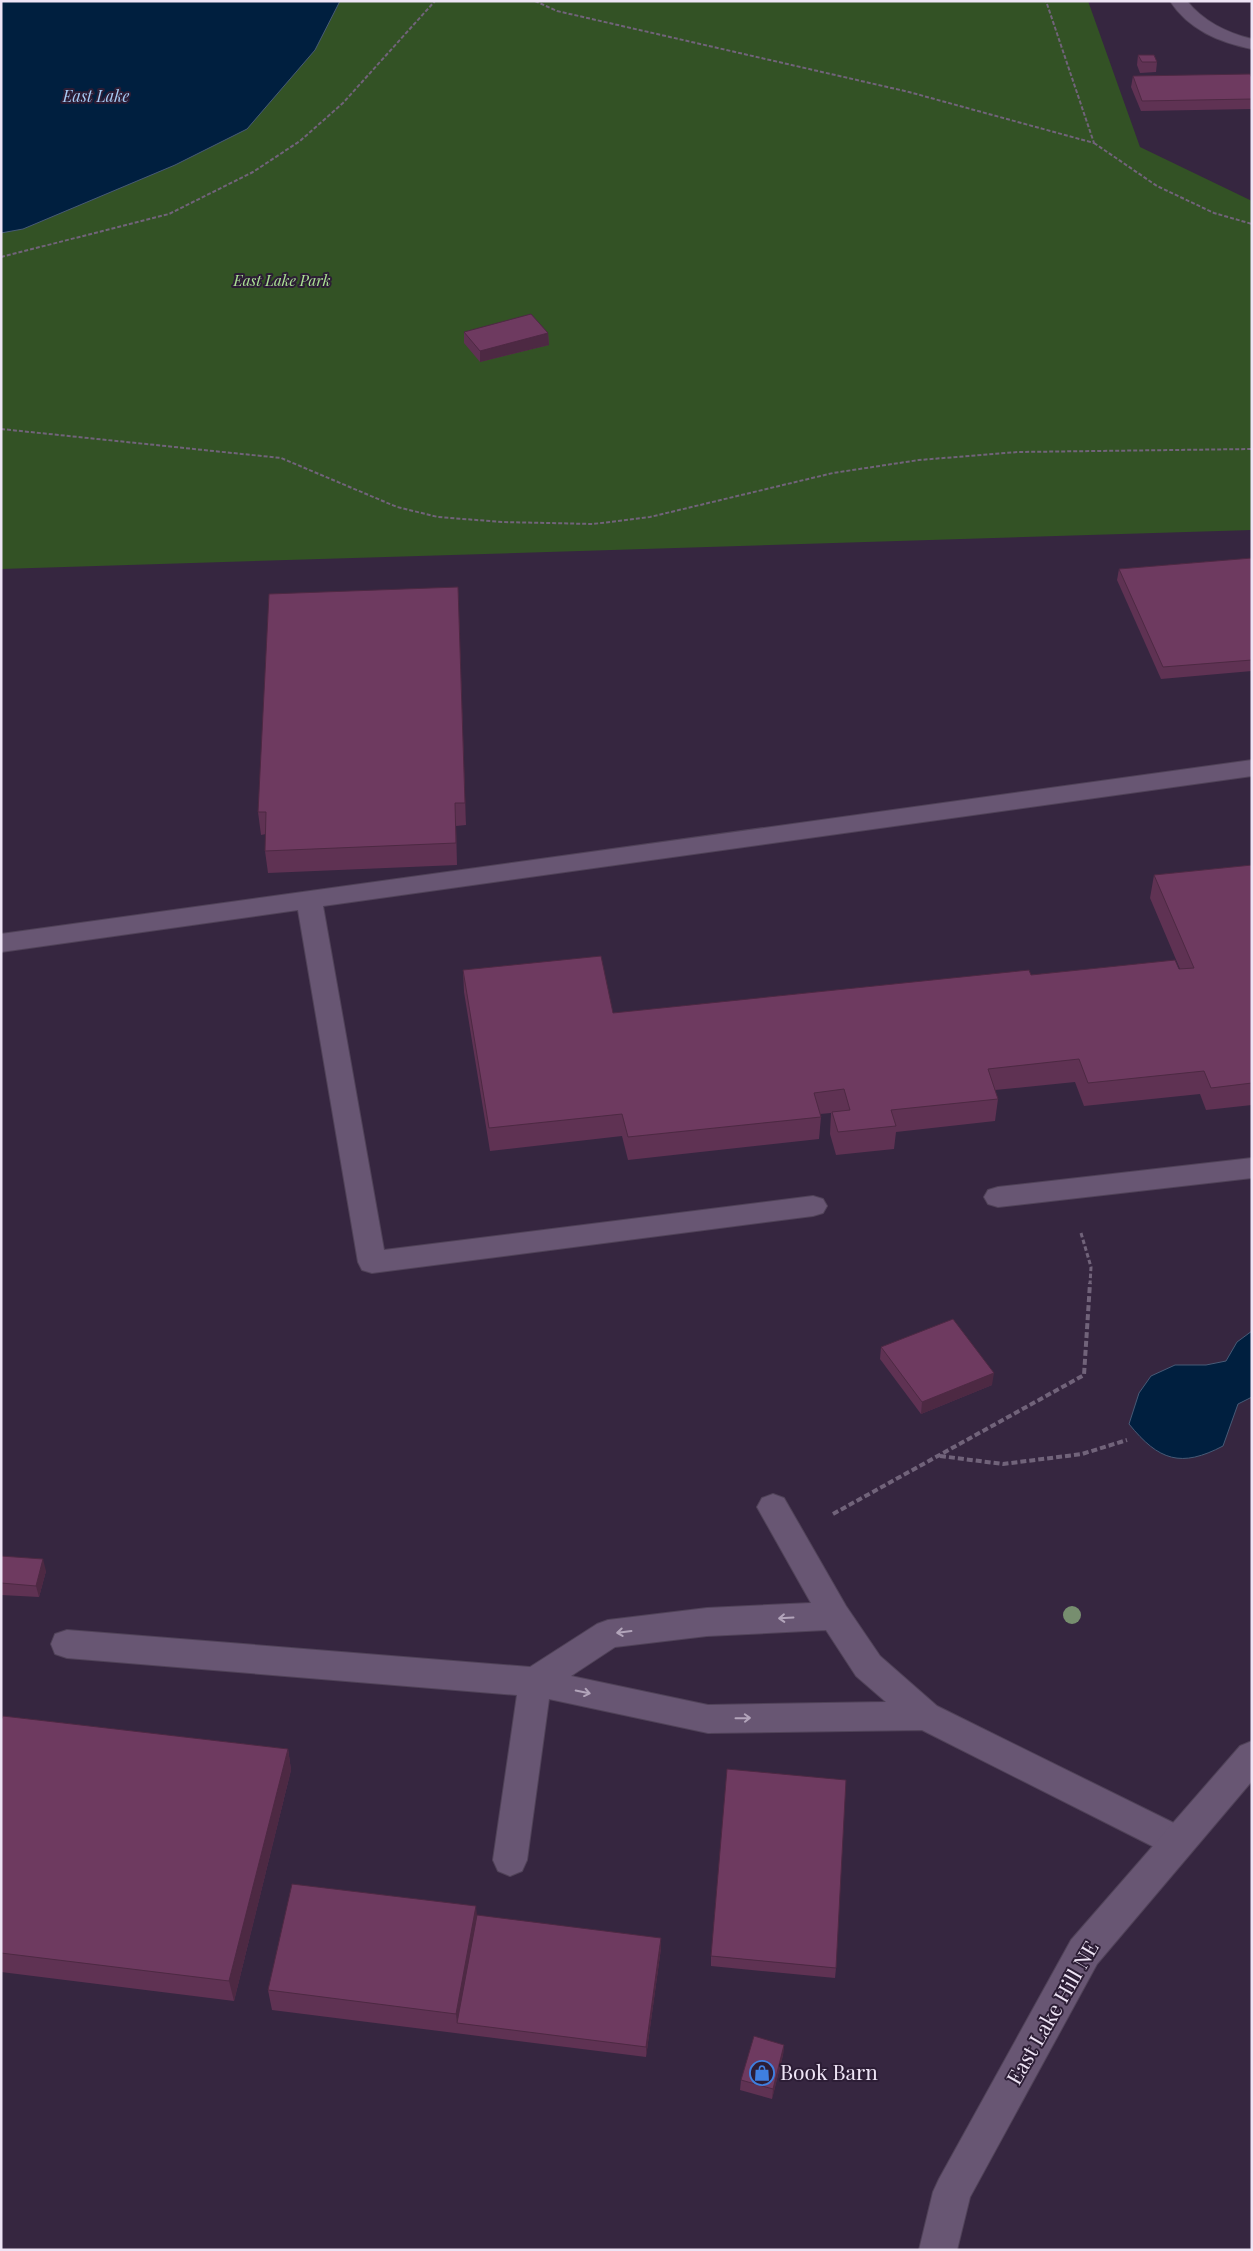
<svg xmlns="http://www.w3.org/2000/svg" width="1253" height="2251" font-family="'Playfair Display',serif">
  <rect width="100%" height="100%" fill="#362640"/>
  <polygon fill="#335225" points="1,1 1088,1 1140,147 1252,201 1252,530 1,569"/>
  <g fill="#001f3f" stroke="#475a76">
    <polygon points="1,1 340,1 315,50 247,129 175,165 23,229 1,233"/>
    <path d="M1252,1331V1397L1238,1404L1223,1446C1181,1468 1159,1461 1129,1424L1139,1393L1151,1376L1175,1365H1206L1226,1361L1237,1342Z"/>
  </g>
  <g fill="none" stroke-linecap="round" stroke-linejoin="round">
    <defs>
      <g id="service">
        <path d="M1170,1H1187C1203,21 1227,33 1252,39V49C1219,42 1189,30 1170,1Z"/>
        <polygon points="1252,760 1252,776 323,906 384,1250 813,1196 823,1199 827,1206 823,1213 813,1216 372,1273 362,1270 358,1262 298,910 1,952 1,934"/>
        <polygon points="1252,1158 1252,1178 998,1207 988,1204 984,1197 988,1190 998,1187"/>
        <path d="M773,1494L784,1498L846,1606L880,1656L937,1706L1190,1831L1195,1842L1190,1853L1178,1858L1166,1853L922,1730L708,1733L549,1699L527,1860L522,1871L510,1876L498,1871L493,1860L517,1695L67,1658L55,1654L51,1644L55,1634L67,1630L530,1667L597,1624L608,1620L707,1608L811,1603L757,1507L762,1498ZM826,1630L856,1676L886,1702L708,1705L571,1676L615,1647L707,1636Z"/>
      </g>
      <polygon id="minor" points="1252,1741 1252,1781 1097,1964 970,2197 957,2250 919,2250 933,2192 939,2179 1071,1940 1240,1746"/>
    </defs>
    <use href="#service" stroke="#504258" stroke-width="2"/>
    <use href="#minor" stroke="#504258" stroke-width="2"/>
    <g stroke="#71637a" stroke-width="2" stroke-dasharray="4 2" stroke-linecap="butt">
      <polyline points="535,1 557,11 909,92 1094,143 1046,1"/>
      <polyline points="1094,143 1157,186 1214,213 1252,224"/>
      <polyline points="1,257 169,214 253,172 300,141 343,103 435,1"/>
      <polyline points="1,429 281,458 397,507 438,517 502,522 593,524 650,517 833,473 919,460 1018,452 1252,449"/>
    </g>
    <polyline stroke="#71637a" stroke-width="3" stroke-dasharray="4.5 2.5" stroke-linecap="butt" points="1081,1233 1091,1267 1090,1284"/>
    <g stroke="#71637a" stroke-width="4" stroke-dasharray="6 3" stroke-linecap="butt">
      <polyline points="940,1456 1003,1464 1082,1454 1127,1440"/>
      <polyline points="833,1514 1084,1375 1090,1283"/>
    </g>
    <use href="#service" fill="#685673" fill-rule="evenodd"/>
    <use href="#minor" fill="#685673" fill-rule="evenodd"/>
  </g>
  <circle fill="#778e6f" cx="1072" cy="1615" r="9"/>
  <g fill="#5f3253">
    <polygon points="1138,55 1157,62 1156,72 1140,73 1137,65"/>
    <polygon points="1133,76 1252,78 1252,109 1141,111 1131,87"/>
    <polygon points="464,332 548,333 549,345 480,362 464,343"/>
    <polygon points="1252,558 1252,671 1161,679 1117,580 1119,569"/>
    <polygon points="458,587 466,825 456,826 457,865 268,873 265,851 266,834 261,835 258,812"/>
    <polygon points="1252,865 1252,1105 1206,1110 1200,1094 1084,1106 1075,1082 995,1090 998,1099 995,1121 896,1132 894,1149 836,1155 830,1134 831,1113 820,1114 821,1117 819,1139 628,1160 622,1136 490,1151 464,992 463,970 613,1013 1031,975 1180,969 1150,898 1154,875"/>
    <polygon points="881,1347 992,1385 921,1414 880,1359"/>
    <polygon points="1,1556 46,1571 39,1597 1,1595"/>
    <polygon points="1,1720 288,1749 291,1770 234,2001 1,1972"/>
    <polygon points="477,1915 661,1948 646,2057 272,2010 268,1990"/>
    <polygon points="711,1956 836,1968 835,1978 711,1966"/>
    <polygon points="784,2045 783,2055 772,2099 740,2090 741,2080"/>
  </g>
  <g fill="#4d2943">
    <polygon points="548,333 549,345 480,362 480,351"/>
    <polygon points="458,587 459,609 466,825 465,803"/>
    <polygon points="994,1373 992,1385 921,1414 922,1402"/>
    <polygon points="43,1559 46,1571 39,1597 36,1586"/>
    <polygon points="288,1749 291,1770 234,2001 229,1981"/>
    <polygon points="476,1906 478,1926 457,2023 456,2014"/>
    <polygon points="661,1938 661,1948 646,2057 646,2047"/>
    <polygon points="784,2045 783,2055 772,2099 773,2089"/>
  </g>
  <g fill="#6e3a60" stroke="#4d2943">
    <polygon points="1138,55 1154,55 1157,62 1142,62"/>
    <polygon points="1250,74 1252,78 1252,99 1142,101 1133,76"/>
    <polygon points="531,314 548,333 480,351 464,332"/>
    <polygon points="1252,558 1252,660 1163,667 1119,569"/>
    <polygon points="458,587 465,803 455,803 456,843 265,851 266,812 258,812 269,594"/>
    <polygon points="1252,865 1252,1083 1211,1088 1204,1071 1088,1083 1079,1059 988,1069 998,1099 891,1110 896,1126 838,1132 832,1112 850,1110 844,1089 814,1093 821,1117 628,1137 622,1114 489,1128 463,970 601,956 613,1013 1029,970 1031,975 1175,960 1179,969 1194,968 1154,875"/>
    <polygon points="953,1319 994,1373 922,1402 881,1347"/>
    <polygon points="1,1556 43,1559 36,1586 1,1583"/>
    <polygon points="3,1716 288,1749 229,1981 1,1953 1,1720"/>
    <polygon points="727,1769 846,1780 836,1968 711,1956"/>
    <polygon points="292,1884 476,1906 456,2014 268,1990"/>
    <polygon points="477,1915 661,1938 646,2047 457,2023"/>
    <polygon points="754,2036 784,2045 773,2089 741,2080"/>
  </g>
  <defs><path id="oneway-shaft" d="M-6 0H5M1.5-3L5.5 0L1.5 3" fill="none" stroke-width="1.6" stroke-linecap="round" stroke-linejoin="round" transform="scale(1.25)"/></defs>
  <g stroke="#b2a4ba">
    <use href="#oneway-shaft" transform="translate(786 1618) rotate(177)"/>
    <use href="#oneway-shaft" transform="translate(624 1632) rotate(173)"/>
    <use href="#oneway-shaft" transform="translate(583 1692) rotate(12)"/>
    <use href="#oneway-shaft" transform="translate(743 1718) rotate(-1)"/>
  </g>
  <defs>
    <symbol id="shop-ring" viewBox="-11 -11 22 22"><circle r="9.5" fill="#2c1d35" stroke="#3f7fe0" stroke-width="1.5"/><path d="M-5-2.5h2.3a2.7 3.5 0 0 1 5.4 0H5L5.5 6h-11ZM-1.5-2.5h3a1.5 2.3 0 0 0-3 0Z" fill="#3f7fe0"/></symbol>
  </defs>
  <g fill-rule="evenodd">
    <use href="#shop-ring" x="748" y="2059" width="28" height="28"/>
  </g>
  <g text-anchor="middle" stroke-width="4" stroke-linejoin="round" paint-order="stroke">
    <g font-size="15" font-style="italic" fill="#ace395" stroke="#2c1d35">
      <text x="282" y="286">East Lake Park</text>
    </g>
    <g font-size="16" font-style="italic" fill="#a7ccf6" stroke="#2c1d35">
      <text x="96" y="102">East Lake</text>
    </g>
    <g font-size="21" fill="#eee4f5" stroke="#2c1d35">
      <text transform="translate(1053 2013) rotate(-60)" y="7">East Lake Hill NE</text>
    </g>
    <g font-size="21" fill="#eee4f5" stroke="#2c1d35" text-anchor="start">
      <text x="780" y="2080">Book Barn</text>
    </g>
  </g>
  <rect width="1253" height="2251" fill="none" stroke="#eee4f5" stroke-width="5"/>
</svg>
